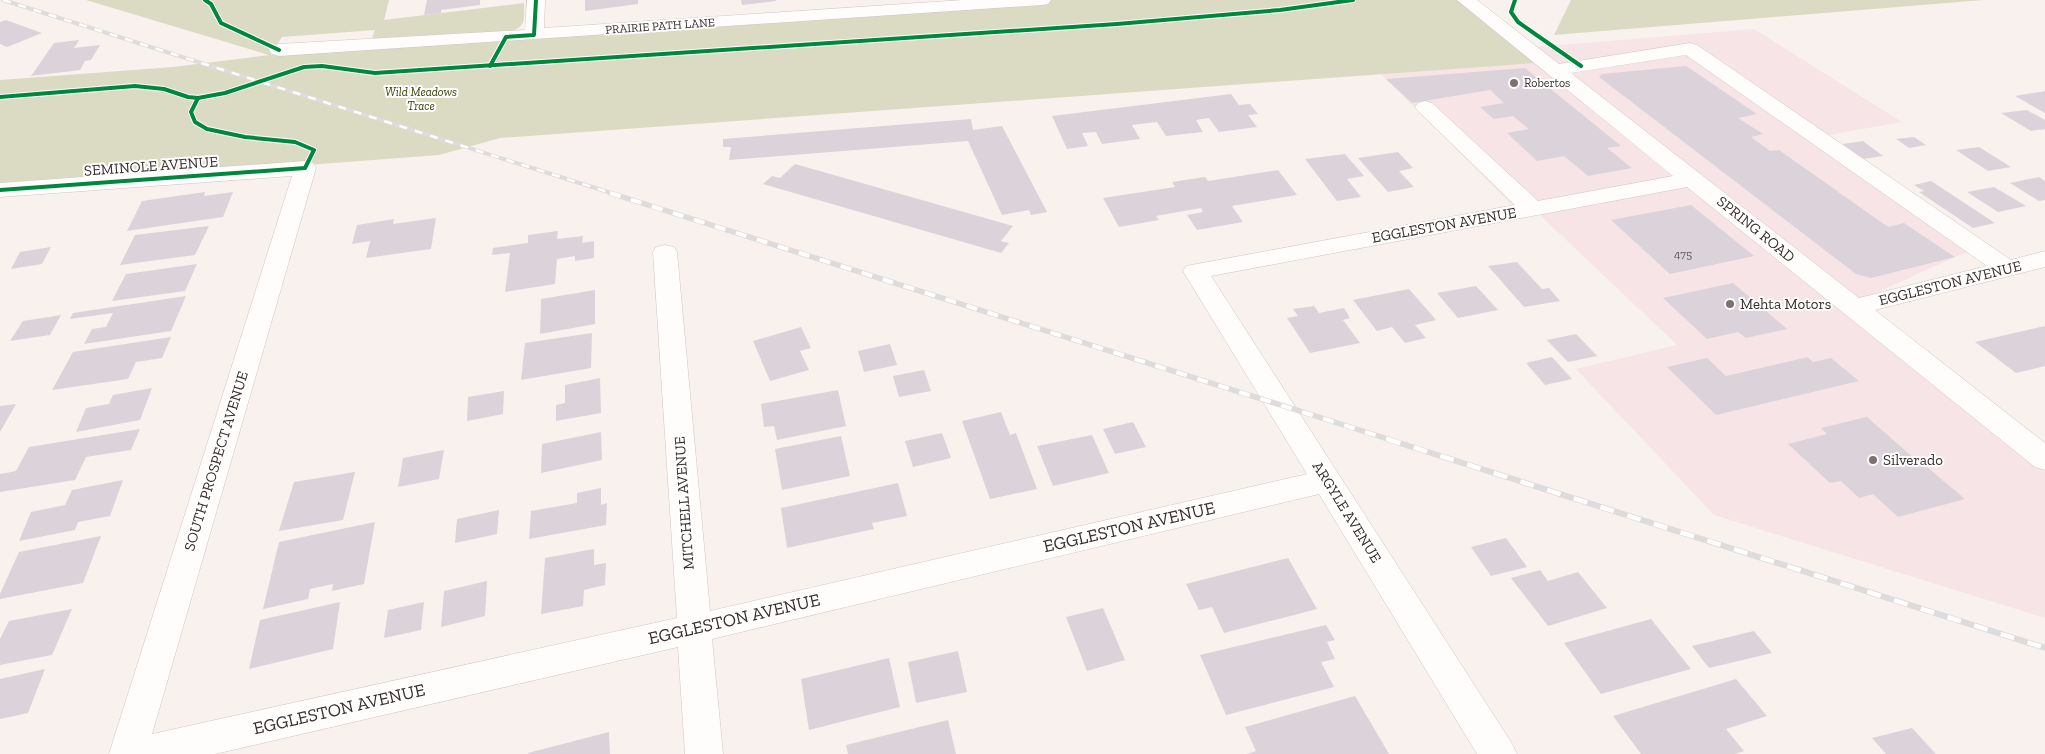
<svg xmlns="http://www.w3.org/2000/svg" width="2045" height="754" font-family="'Zilla Slab',serif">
  <rect width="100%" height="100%" fill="#f9f1ee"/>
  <g fill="#f6e4e6">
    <polygon points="1754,29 1902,122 1811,138 1971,250 1860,300 1537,47"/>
    <polygon points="1536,63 1676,178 1514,207 1380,73"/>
    <polygon points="1686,186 2045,472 2045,618 1714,515 1576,369 1677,345 1539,214"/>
  </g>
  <g fill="#dbdbc4">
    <path d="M86,0H389L384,20L524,3C524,19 527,26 510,32L375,41L372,38L375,30L282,37L271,55L540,31L990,0H1459L1536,63L500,138L439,155L0,188V80L173,67L269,55Z"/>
    <polygon points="1571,0 1984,0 1554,35"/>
  </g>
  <g fill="#dcd3da">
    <polygon points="427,0 480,0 480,5 441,10 441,13 424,15"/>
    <polygon points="585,0 638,0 638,4 585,11"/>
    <polygon points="741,0 776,0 776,1 742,5"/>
    <polygon points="6,20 42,33 7,47 0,44 0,22"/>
    <polygon points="79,40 74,48 100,45 91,60 85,61 80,70 31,76 54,43"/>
    <polygon points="1686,66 1757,114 1738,118 1763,134 1751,137 1770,151 1779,150 1888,227 1904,223 1955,257 1871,278 1856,274 1599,77 1602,74"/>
    <polygon points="1525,68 1621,146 1607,148 1632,168 1588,176 1564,156 1537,161 1507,133 1529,129 1513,116 1494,119 1480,107 1504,103 1490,90 1412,103 1386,79"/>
    <polygon points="2045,91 2045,113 2015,96"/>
    <polygon points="1231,94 1239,105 1250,104 1258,114 1248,115 1257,127 1219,132 1209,118 1196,120 1203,132 1166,136 1157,122 1132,125 1140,139 1102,144 1096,132 1082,133 1088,146 1067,149 1052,116"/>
    <polygon points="2027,110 2045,120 2045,129 2031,131 2001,113"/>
    <polygon points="971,119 973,130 1002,126 1047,212 1031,215 1029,210 1002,215 968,141 729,160 731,147 723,147 723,139"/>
    <polygon points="1914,137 1926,145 1909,148 1896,139"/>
    <polygon points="1863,141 1883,156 1863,159 1843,144"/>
    <polygon points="1979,147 2011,167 1988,171 1956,150"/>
    <polygon points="1398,152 1413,168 1399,171 1414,187 1388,192 1358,158"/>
    <polygon points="1345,154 1364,176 1347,179 1361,197 1337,201 1305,159"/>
    <polygon points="795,164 1013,226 1001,241 1009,243 1001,253 763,184 772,176 780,178"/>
    <polygon points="1278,170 1297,195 1232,206 1243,222 1197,230 1187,215 1203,212 1201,208 1156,216 1159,220 1119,227 1103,198 1175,187 1172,182 1205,177 1208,181"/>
    <polygon points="2039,177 2045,181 2045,200 2039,201 2010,183"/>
    <polygon points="1931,181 1995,223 1973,228 1919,192 1924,191 1914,185"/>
    <polygon points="1994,187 2026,206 1998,212 1967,192"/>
    <polygon points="205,192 204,196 233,192 223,217 127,231 142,201"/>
    <polygon points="1691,205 1754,256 1670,274 1611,220"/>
    <polygon points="436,218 431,249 366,258 370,241 352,244 357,225 394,219 393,224"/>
    <polygon points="209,226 195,255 120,265 135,235"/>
    <polygon points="558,231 557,239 583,236 582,243 594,241 594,258 575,261 575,256 557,259 555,284 505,292 510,253 492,255 493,248 528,243 528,235"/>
    <polygon points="51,247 42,264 11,269 20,252"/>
    <polygon points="1517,262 1542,289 1549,288 1560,301 1524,307 1488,266"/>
    <polygon points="197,264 185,291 112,301 126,274"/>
    <polygon points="1733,283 1787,329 1746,338 1738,332 1707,339 1663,298"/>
    <polygon points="1476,286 1498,310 1458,318 1437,293"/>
    <polygon points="1409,289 1436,320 1415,325 1426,338 1405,343 1392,327 1377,331 1353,300"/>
    <polygon points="595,290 595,324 540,334 541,299"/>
    <polygon points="186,296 171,331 84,344 92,329 106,327 113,313 70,319 73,313"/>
    <polygon points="1314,306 1319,313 1344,308 1350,318 1343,320 1360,343 1310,353 1287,318 1298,316 1293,309"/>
    <polygon points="61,315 50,335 10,341 23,321"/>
    <polygon points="2045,326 2045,366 2016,373 1975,342"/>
    <polygon points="801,327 811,348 800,351 809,370 770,381 753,341"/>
    <polygon points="592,333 591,368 521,380 525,343"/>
    <polygon points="1576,334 1597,356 1568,362 1547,340"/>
    <polygon points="171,337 162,358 136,362 128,379 52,390 73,352"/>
    <polygon points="890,344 897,365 864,372 858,351"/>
    <polygon points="1552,357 1572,379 1545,385 1526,363"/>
    <polygon points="1808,357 1813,362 1831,358 1859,381 1716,415 1667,367 1707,358 1726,376"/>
    <polygon points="924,370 931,391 899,397 893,376"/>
    <polygon points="600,378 601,413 556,421 556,405 565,403 565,385"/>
    <polygon points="152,388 140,420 76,432 86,408 109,404 113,395"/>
    <polygon points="838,390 846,426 777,440 774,426 764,427 761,404"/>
    <polygon points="504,391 503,414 467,421 468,397"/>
    <polygon points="16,404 0,432 0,406"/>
    <polygon points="1001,412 1010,435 1016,433 1037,489 990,499 962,421"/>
    <polygon points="1867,417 1925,468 1927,467 1965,499 1898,517 1873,494 1859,498 1841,481 1830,483 1788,444 1827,434 1821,428"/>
    <polygon points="1133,422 1146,447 1115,454 1103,429"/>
    <polygon points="140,429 131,450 86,457 75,480 0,492 0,474 16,471 29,447"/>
    <polygon points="601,432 602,460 541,473 542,444"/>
    <polygon points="942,433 951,458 913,467 905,441"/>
    <polygon points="1092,435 1109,473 1053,486 1037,446"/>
    <polygon points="841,436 850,476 782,490 775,449"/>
    <polygon points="444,450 439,479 398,487 403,458"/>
    <polygon points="355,472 343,520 279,531 294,482"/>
    <polygon points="123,480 110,516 78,522 75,530 19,541 31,512 65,505 72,490"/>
    <polygon points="898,483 907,516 872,523 874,529 787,548 781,508"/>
    <polygon points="601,488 601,505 607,503 606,525 529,539 531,511 577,503 577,493"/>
    <polygon points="499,510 497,534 455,543 457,519"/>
    <polygon points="375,522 364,584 332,591 333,584 310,589 308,599 263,609 279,542"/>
    <polygon points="101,536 83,583 0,599 0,594 19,552"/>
    <polygon points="1506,538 1527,567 1491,576 1471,547"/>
    <polygon points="594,549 594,565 606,563 605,585 584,590 583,606 541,614 545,558"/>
    <polygon points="1288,558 1317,609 1224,633 1212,607 1199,610 1186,584"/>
    <polygon points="1540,570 1548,581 1578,572 1607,608 1548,626 1511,578"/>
    <polygon points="487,581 485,616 441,627 444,591"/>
    <polygon points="340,602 333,649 249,669 260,620"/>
    <polygon points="424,602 421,630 384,638 388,610"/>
    <polygon points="1103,608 1125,660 1087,671 1066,617"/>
    <polygon points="72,609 52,655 0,665 0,639 9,621"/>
    <polygon points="1651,619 1691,669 1601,694 1564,643"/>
    <polygon points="1326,625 1335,640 1327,642 1335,659 1321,662 1334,687 1226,715 1200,655"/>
    <polygon points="1754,631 1772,653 1709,668 1692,646"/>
    <polygon points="958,651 967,692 916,703 908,662"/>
    <polygon points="889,658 900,707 809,730 801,679"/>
    <polygon points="45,669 28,713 0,719 0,679"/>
    <polygon points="1736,679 1767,716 1726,729 1744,751 1735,754 1641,754 1613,716"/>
    <polygon points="1355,696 1389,754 1247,754 1256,751 1245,727"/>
    <polygon points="948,720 956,754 848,754 846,745"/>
    <polygon points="1912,728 1936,754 1886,754 1872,738"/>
    <polygon points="609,732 610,754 528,754 528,753"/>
  </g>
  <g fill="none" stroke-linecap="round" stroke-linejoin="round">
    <defs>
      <g id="minor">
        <polygon points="527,0 545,0 544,28 963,0 1051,0 1048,4 1042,5 279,56 272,54 269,50 272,46 279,44 525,30"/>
        <path d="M1457,0H1477L1559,64L1690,43L1697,45L2011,260L2045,251V267L1875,310L2045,443V470L2035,467L1687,187L1211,276L1511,742L1517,754H1477L1319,494L712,639L723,754H685L678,647L215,754H109L292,176L0,197V183L305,161L313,163L316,168L152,734L677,618L653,252L656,247L665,245L674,247L677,252L710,611L1307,474L1183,271L1186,266L1515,205L1418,111L1415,107L1418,103L1425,101L1432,103L1538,201L1673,176ZM1686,55L1987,266L1859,298L1571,73Z"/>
      </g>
    </defs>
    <use href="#minor" stroke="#cfc7c4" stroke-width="1"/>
    <use href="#minor" fill="#fefdfc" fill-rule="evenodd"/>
    <defs>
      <polyline id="rail-far2" points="3,0 614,194"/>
      <polyline id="rail-far1" points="610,193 1391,440"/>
      <polyline id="rail" points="1387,439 2045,648"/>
    </defs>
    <use href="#rail-far2" stroke="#dedbda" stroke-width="4"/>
    <use href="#rail-far1" stroke="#dedbda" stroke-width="5.5"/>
    <use href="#rail" stroke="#dedbda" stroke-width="6"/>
    <use href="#rail-far2" stroke="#fff" stroke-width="2.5" stroke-dasharray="8" stroke-linecap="butt"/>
    <use href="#rail-far1" stroke="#fff" stroke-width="4" stroke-dasharray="11" stroke-linecap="butt"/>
    <use href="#rail" stroke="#fff" stroke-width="4.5" stroke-dasharray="14" stroke-linecap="butt"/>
    <defs>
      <g id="cycleway">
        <polyline points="205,0 211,4 221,23 279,50"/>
        <polyline points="1515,0 1511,12 1518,22 1581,66"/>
        <polyline points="490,66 506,37 534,35 536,0"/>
        <polyline points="0,97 135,86 164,89 188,97 198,98 225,93 304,67 322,66 375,73 1117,24 1280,10 1353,0"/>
        <polyline points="0,190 305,168 314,150 295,142 245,137 207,129 195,122 191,112 198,98"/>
      </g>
    </defs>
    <use href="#cycleway" stroke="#fff" stroke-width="6"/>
    <use href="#cycleway" stroke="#00873e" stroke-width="4"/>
  </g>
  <g fill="#7c726f" stroke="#fff" stroke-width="2">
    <circle cx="1514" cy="83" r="5"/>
    <circle cx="1730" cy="304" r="5"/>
    <circle cx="1873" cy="460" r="5"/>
  </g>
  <g text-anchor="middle" stroke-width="4" stroke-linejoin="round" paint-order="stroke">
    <g font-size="12" fill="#382e2b" stroke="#fff">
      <text transform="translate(660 26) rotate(-4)" y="4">PRAIRIE PATH LANE</text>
    </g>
    <g font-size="12" fill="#382e2b" stroke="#fff" text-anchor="start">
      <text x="1524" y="87">Robertos</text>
    </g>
    <g font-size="12" font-style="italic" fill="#383f01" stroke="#fff">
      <text x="421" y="96">Wild Meadows<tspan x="421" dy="14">Trace</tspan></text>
    </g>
    <g font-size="12" fill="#615757">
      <text x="1683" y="258">475</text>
    </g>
    <g font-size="15" fill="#382e2b" stroke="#fff">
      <text transform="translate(151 166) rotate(-4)" y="5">SEMINOLE AVENUE</text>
      <text transform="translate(1444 225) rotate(-10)" y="5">EGGLESTON AVENUE</text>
      <text transform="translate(1756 229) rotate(39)" y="5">SPRING ROAD</text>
      <text transform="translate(1950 283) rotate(-14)" y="5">EGGLESTON AVENUE</text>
      <text transform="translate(216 461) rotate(-73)" y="5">SOUTH PROSPECT AVENUE</text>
      <text transform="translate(684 503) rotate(-94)" y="5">MITCHELL AVENUE</text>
      <text transform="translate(1347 512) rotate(58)" y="5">ARGYLE AVENUE</text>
    </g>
    <g font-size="15" fill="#382e2b" stroke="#fff" text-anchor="start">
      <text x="1740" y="309">Mehta Motors</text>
      <text x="1883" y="465">Silverado</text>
    </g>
    <g font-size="18" fill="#382e2b" stroke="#fff">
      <text transform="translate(1129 527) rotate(-13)" y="6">EGGLESTON AVENUE</text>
      <text transform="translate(734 619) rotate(-13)" y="6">EGGLESTON AVENUE</text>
      <text transform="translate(339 709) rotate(-13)" y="6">EGGLESTON AVENUE</text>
    </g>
  </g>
</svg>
